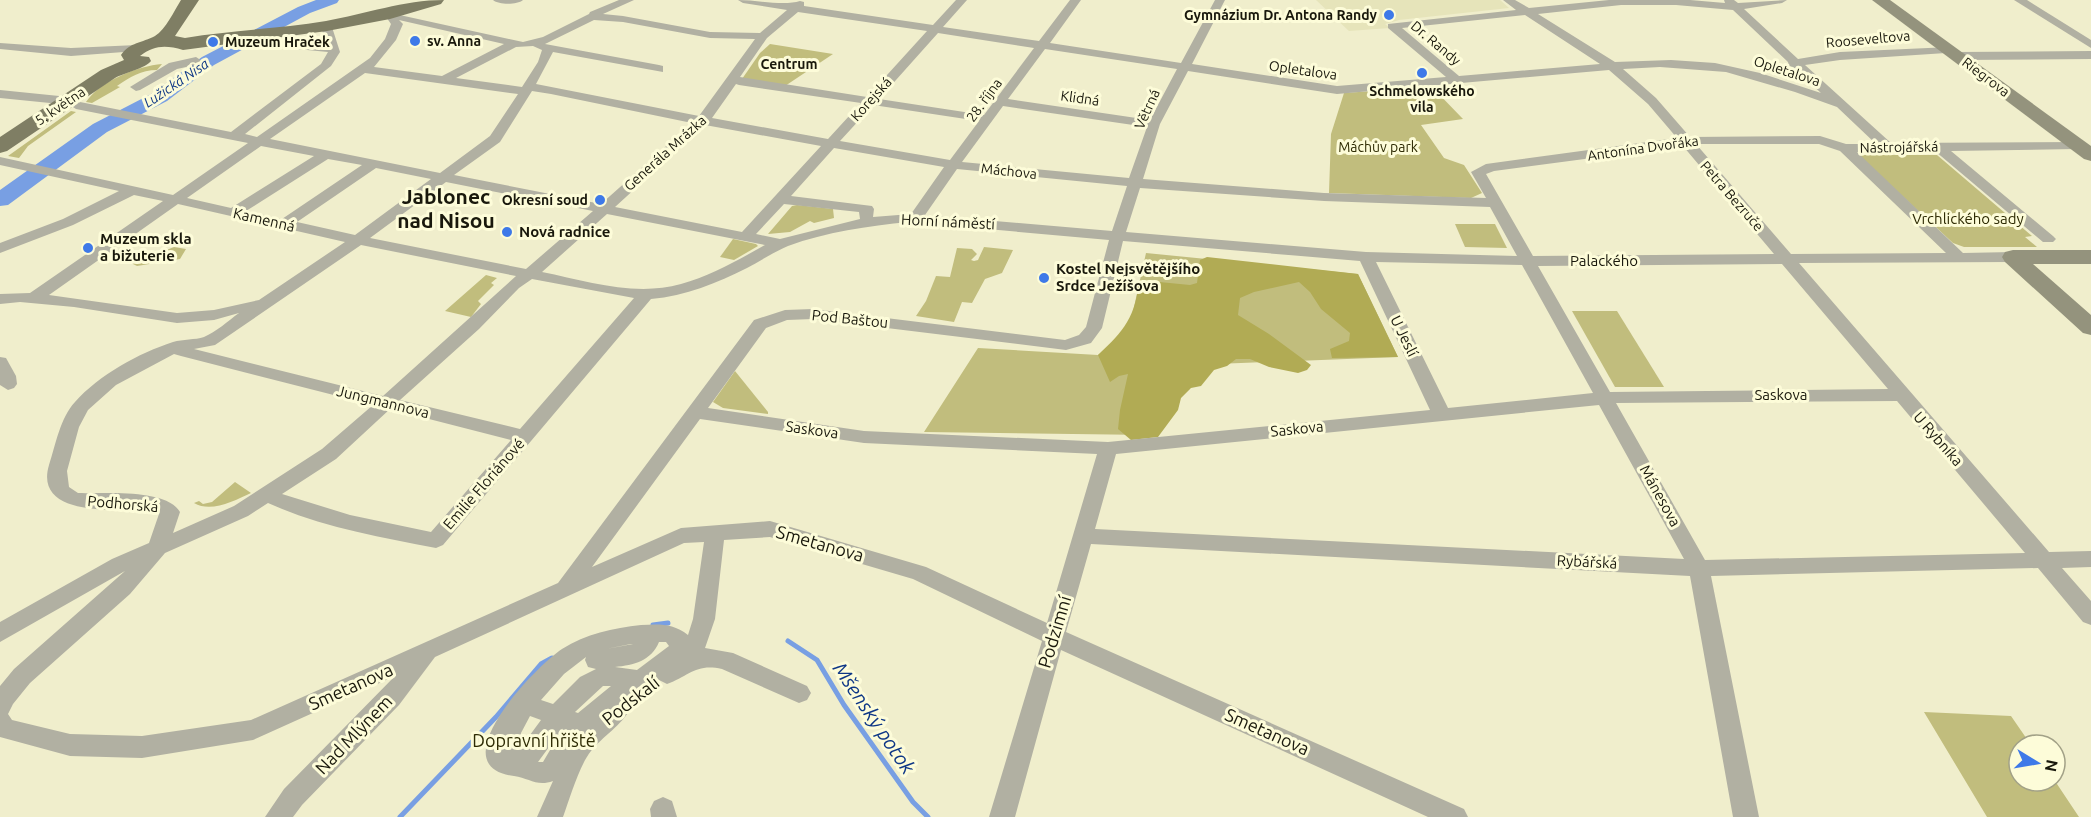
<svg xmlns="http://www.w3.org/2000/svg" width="2091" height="817" font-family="Ubuntu,sans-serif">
  <rect width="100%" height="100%" fill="#f0eecc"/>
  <polygon fill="#e6e4ba" points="1316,0 1500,0 1509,8 1399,20 1385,24 1390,28 1349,31"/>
  <g fill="#c1bd7d">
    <polygon points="770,44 833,54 785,86 742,79 760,53"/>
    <path d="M162,64L157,70C141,70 130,77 117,86L120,87L92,103L86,102C100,81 138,66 162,64Z"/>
    <polygon points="1432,87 1463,119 1421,125 1444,158 1464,165 1482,193 1471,198 1329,193 1331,134 1344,93"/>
    <polygon points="71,111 76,112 28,146 19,158 8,156"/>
    <polygon points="1858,155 1937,155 2032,236 2025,237 2037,247 1964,247 1953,243"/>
    <polygon points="797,205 833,209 834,218 814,223 810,221 790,232 768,234 792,206"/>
    <polygon points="1455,224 1495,224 1507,248 1465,247"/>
    <polygon points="733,239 756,244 758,246 734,260 720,257"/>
    <polygon points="174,247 186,249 180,259 137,266 131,263 155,257 154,255"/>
    <polygon points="984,247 1013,250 1002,273 985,279 972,303 962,302 954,322 916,316 926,301 936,276 950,277 957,248 972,249 977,254 971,260 974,261 978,260"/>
    <polygon points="1146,253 1358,274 1398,357 1191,365 1149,435 924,432 978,348 1098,355 1120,336 1132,316"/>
    <polygon points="486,275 497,278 491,283 494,285 478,301 481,304 471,317 445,311"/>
    <polygon points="1572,311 1617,311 1664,387 1615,387"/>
    <polygon points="735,371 768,412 768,414 723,408 713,402"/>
    <path d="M235,482L251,493C234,501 211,513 194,503L199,501L203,504L212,502Z"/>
    <polygon points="1924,712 2011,716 2031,745 2019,745 2019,781 2055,781 2079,817 1987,817"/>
  </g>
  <path fill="#b1ab54" d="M1207,257L1358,274L1398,357L1332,358L1330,349L1349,341L1350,333L1321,309L1310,292L1299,282L1254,292L1240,298L1238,315L1269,334L1311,365L1307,370L1298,373L1269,367L1250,359H1236L1227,366L1214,370L1201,386L1191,388L1181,398L1178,410L1158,437L1131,440L1118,429L1120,410L1128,374L1119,376L1110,382L1098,355C1124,331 1136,316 1139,280L1190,285L1197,283L1200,260Z"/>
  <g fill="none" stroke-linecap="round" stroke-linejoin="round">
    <g stroke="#789fe3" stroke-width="5">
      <polyline points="653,625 668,623"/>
      <polyline points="788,641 817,660 844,705 913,802 928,817"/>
      <polyline points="400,817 496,717 541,664 552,658"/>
    </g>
    <polygon fill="#789fe3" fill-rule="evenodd" points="316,0 339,0 337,3 310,13 214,65 167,101 107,132 8,205 0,206 0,190 93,124 153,93 202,57 298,7"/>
    <g fill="#b1b0a2" fill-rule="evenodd">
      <path d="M493,0H523C517,5 499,5 493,0Z"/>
      <path d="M619,0H634L603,14L623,16L710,32L760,33L787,10L743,3L738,0C756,0 784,6 800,1L804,2V6L933,25L956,0H967L943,27L1039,41L1070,0H1081L1050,43L1181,63L1215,0H1225L1192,64L1337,86L1446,77L1388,28V24L1516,10L1503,0H1515L1529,8L1609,0H1690L1725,3L1724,0H1734L1738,3L1787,0L1782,3L1744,9L1798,59L1840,52L1950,47V51L1946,53L1840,60L1805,65L1891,143L2081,142L2083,145L2076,149L1951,151L2053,236L2056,239L2053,242H2043L1935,151L1857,152L1963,253L2013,252L2021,257L2013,262L1799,263L2049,552L2091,551V567L2062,568L2091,601V625L2083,622L2038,568L1711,576L1759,817H1733L1690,576L1091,544L1066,632L1464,809L1468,817H1428L1061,650L1015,817H989L1042,641L913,579L770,537L724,540L715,619L705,648L733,653L807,686L811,693L807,700L799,703L722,669C696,663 689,676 667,684L659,680L625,702L630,709C623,724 602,737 591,751C579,766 570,798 563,817H537L553,781C537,787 529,778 514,776C438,767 536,666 562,649C586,634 613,628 641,625C659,624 673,623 688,635L693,619L704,542L684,543L435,657L399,705L302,805L293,817H265L284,789L395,676L253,740L142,758L70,756L0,737V686L14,669L125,571L0,642V622L112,559L149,543L159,514L152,510C121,509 33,519 49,465C56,444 60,418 75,402C99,375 139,353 173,342C183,339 195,340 204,337C216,332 228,321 239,313L214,320L177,323L74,307L20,302L0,304V294L30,293L163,201L134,195L73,225L0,253V243L63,219L119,191L0,165V157L173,195L248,143L76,109L70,105L0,98V90L69,97L75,101L231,132L321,64L328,52L266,46L264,44L272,32L276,31L282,34L277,41L326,45L321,26L323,24H331L340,52L331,66L245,134L257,137L370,58L385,39L391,24L384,14L386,12L523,42L543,37L589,14L590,12ZM1621,5H1676L1733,10L1788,62L1789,66L1793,67L1821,93L1760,73L1715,63L1671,60L1615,62L1538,14ZM798,12L927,31L867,97L740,77L767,38ZM1525,15L1600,64L1459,76L1402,28ZM399,20L504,44L442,76L374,67L396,40L403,24ZM594,20L623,22L710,38L755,39L699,116L536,84L553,52L663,72V66L659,65L545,44ZM938,33L1034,48L984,115L879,99ZM533,46L542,50L538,62L522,87L456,78L516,47ZM1045,49L1177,69L1150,120L1008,99ZM1660,67L1726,72L1795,92L1837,107L1876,144H1846L1820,136L1690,137L1656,98L1623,69ZM1609,70L1648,104L1677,138L1486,164L1471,172L1486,198L1324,193L1143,179L1160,124L1188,71L1337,94ZM365,73L518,94L490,136L440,173L270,139ZM736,84L739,85L861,103L828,139L712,118ZM532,91L551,94L692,123L601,204L454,175L500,142ZM873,105L979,121L950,160L840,141ZM1003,106L1147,127L1129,178L962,162ZM705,125L821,146L742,232L615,207ZM1696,144H1819L1840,151L1946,253L1791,254ZM261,146L314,156L231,208L187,198ZM1683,146L1774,254L1533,256L1486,174L1494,171ZM834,148L944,167L911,214L873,217L874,209L872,206L791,196ZM328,159L362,165L282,219L246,211ZM376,168L431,179L355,235L297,222ZM957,169L1127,186L1112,231L925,215ZM446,182L593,211L526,269L370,238ZM1140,188L1324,201L1490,207L1517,256L1366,252L1126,232ZM178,204L345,242L259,300L214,310L177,313L49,295ZM784,204L859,212L860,219L780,239L756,234ZM607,214L765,245C738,260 711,276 681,284C635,297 587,281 542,272ZM909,222L1109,240L1086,327L1079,335L1065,340L813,309L785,310L754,320L558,583L251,720L142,736L70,734L12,720L8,714L13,704L30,683L130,594L165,553L248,516L268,503C321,527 379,537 436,548L443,545L651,299C686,296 717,283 747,268C760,261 774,252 788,246C826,232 868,226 909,222ZM1123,241L1360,261L1430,410L1108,442L864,431L708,408L766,328L787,320L813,319L1066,350L1091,343L1102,328ZM361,245L516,276L383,396L194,349L215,345ZM1376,262L1522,265L1593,393L1448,408ZM1782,264L1888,389L1610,392L1538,266ZM532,279L634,298L520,429L400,400L479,329L519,288ZM174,354L181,356L373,405L322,449L234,506L173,533L180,512C166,488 103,494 78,493L69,487L67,471L79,427L88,410L116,385ZM1897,401L2025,553L1705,560L1616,403ZM1599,405L1684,559L1095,529L1116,454ZM390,409L511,440L431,532L350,515L282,494L336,459ZM700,419L864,443L1097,454L1047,623L926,567L770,521L681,528L592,567ZM659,642H666L669,646L637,670L615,667C634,665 651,661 659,642ZM631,644H633L606,649ZM586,657L585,660L588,667L596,669L580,677L553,704L541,700L564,674ZM603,686H611L578,713L575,712ZM530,716L541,720L519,750L521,733ZM563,728L543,762H538Z"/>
      <polygon points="2014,0 2027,0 2091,40 2091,48"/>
      <polygon points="0,43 71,48 137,45 143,48 137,51 71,56 0,49"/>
      <polygon points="2091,51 2091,59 1958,60 1952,56 1958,52"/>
      <polygon points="196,57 202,61 200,64 177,69 140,90 136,91 130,87 169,63"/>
      <polygon points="0,357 6,358 16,376 17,384 14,388 8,390 0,385"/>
      <polygon points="663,797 672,801 677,817 651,817 650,809 654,801"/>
    </g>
    <g fill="#94937d" fill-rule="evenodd">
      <polygon points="1872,0 1890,0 2091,146 2091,161 2084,159"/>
      <polygon points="2013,250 2091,250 2091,264 2033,264 2091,315 2091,335 2083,333 2005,262 2002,257 2005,252"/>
    </g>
    <path fill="#7f7e64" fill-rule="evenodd" d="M181,0H199L175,36L185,38C231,30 279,29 326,21C365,14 404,0 444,0L441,4L390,19L327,31L183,50C166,45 154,45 140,56L149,57L151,61C146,68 124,73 115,78L7,151L0,153V137L101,70L124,60L121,55C130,42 142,43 155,36C166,29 174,11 181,0Z"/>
  </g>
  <g fill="#3e79e8" stroke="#fdfcd9" stroke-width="2">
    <circle cx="1389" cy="15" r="6"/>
    <circle cx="415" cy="41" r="6"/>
    <circle cx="213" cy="42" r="6"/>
    <circle cx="1422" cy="73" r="6"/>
    <circle cx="600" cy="200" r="6"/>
    <circle cx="507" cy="232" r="6"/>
    <circle cx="88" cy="248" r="6"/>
    <circle cx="1044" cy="278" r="6"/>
  </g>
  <g text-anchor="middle" stroke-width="6" stroke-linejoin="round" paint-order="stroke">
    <g font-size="14" font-weight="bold" fill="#19180c" stroke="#fdfcd9" text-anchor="end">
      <text x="1377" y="20">Gymnázium Dr. Antona Randy</text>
      <text x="427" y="46" text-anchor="start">sv. Anna</text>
      <text x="225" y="47" text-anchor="start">Muzeum Hraček</text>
      <text x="1422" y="96" text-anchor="middle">Schmelowského<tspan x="1422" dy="16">vila</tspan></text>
      <text x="588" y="205">Okresní soud</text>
    </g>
    <g font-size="14" fill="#19180c" stroke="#fdfcd9">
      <text transform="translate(1868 39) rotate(-5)" y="5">Rooseveltova</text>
      <text transform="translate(1436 43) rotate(40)" y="5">Dr. Randy</text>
      <text transform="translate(1303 70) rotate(8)" y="5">Opletalova</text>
      <text transform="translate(1787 71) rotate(18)" y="5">Opletalova</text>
      <text transform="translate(1986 77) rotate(37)" y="5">Riegrova</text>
      <text transform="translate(1080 98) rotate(8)" y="5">Klidná</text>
      <text transform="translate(871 99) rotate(-48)" y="5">Korejská</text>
      <text transform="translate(984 100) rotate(-54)" y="5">28. října</text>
      <text transform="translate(60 106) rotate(-34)" y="5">5. května</text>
      <text transform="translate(1147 109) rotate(-66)" y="5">Větrná</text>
      <text transform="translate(1899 147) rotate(-1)" y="5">Nástrojářská</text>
      <text transform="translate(1643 148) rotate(-8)" y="5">Antonína Dvořáka</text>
      <text transform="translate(665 153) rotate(-42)" y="5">Generála Mrázka</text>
      <text transform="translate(1009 171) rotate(6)" y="5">Máchova</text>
      <text transform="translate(1732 196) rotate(49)" y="5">Petra Bezruče</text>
    </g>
    <g font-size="14" font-weight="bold" fill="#19180c" stroke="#fdfcd9">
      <text x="789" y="69">Centrum</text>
    </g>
    <g font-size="14" font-style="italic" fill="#0e3786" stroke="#fdfcd9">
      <text transform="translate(176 83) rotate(-34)" y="5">Lužická Nisa</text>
    </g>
    <g font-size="14" fill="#2e2b04" stroke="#fdfcd9">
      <text x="1378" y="152">Máchův park</text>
    </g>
    <g font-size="15" fill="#2e2b04" stroke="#fdfcd9">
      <text x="1968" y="224">Vrchlického sady</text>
    </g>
    <g font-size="15" fill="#19180c" stroke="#fdfcd9">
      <text transform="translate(264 220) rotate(13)" y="5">Kamenná</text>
      <text transform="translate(948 222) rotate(3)" y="5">Horní náměstí</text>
      <text x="1604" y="266">Palackého</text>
      <text transform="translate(850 319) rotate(6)" y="5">Pod Baštou</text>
      <text transform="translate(1404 336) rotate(64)" y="5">U Jeslí</text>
      <text x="1781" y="400">Saskova</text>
      <text transform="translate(383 402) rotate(14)" y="5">Jungmannova</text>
      <text transform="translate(1297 429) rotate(-6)" y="5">Saskova</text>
      <text transform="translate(812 430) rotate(8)" y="5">Saskova</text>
      <text transform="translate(1938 439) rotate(49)" y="5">U Rybníka</text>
      <text transform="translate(484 484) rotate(-49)" y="5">Emilie Floriánové</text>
      <text transform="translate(1660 496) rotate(61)" y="5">Mánesova</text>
      <text transform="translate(123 504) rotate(5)" y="5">Podhorská</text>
      <text transform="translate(1587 562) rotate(3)" y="5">Rybářská</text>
    </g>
    <g font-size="15" font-weight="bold" fill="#19180c" stroke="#fdfcd9" text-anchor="start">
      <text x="519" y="237">Nová radnice</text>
      <text x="100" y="244">Muzeum skla<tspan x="100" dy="17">a bižuterie</tspan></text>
      <text x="1056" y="274">Kostel Nejsvětějšího<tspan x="1056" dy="17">Srdce Ježíšova</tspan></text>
    </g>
    <g font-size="18" fill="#19180c" stroke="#fdfcd9">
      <text transform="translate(820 544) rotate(16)" y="6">Smetanova</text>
      <text transform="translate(1055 632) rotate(-73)" y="6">Podzimní</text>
      <text transform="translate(351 687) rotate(-24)" y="6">Smetanova</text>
      <text transform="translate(631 701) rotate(-38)" y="6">Podskalí</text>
      <text transform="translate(1267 732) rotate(24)" y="6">Smetanova</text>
      <text transform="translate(354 735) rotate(-46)" y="6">Nad Mlýnem</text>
    </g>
    <g font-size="18" fill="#2e2b04" stroke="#fdfcd9">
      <text x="534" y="747">Dopravní hřiště</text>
    </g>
    <g font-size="20" font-style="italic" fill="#0e3786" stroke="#fdfcd9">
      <text transform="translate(874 718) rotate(56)" y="7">Mšenský potok</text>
    </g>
    <g font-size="21" font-weight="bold" fill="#19180c" stroke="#fdfcd9">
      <text x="446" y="204">Jablonec<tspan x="446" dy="24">nad Nisou</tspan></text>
    </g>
  </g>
  <g transform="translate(2037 763) rotate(101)"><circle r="28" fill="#fdfcd9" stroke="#a2a187" stroke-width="1.5"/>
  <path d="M0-4.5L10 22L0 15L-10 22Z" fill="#3e79e8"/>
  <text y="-9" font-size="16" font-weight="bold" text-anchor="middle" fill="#19180c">N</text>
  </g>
</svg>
